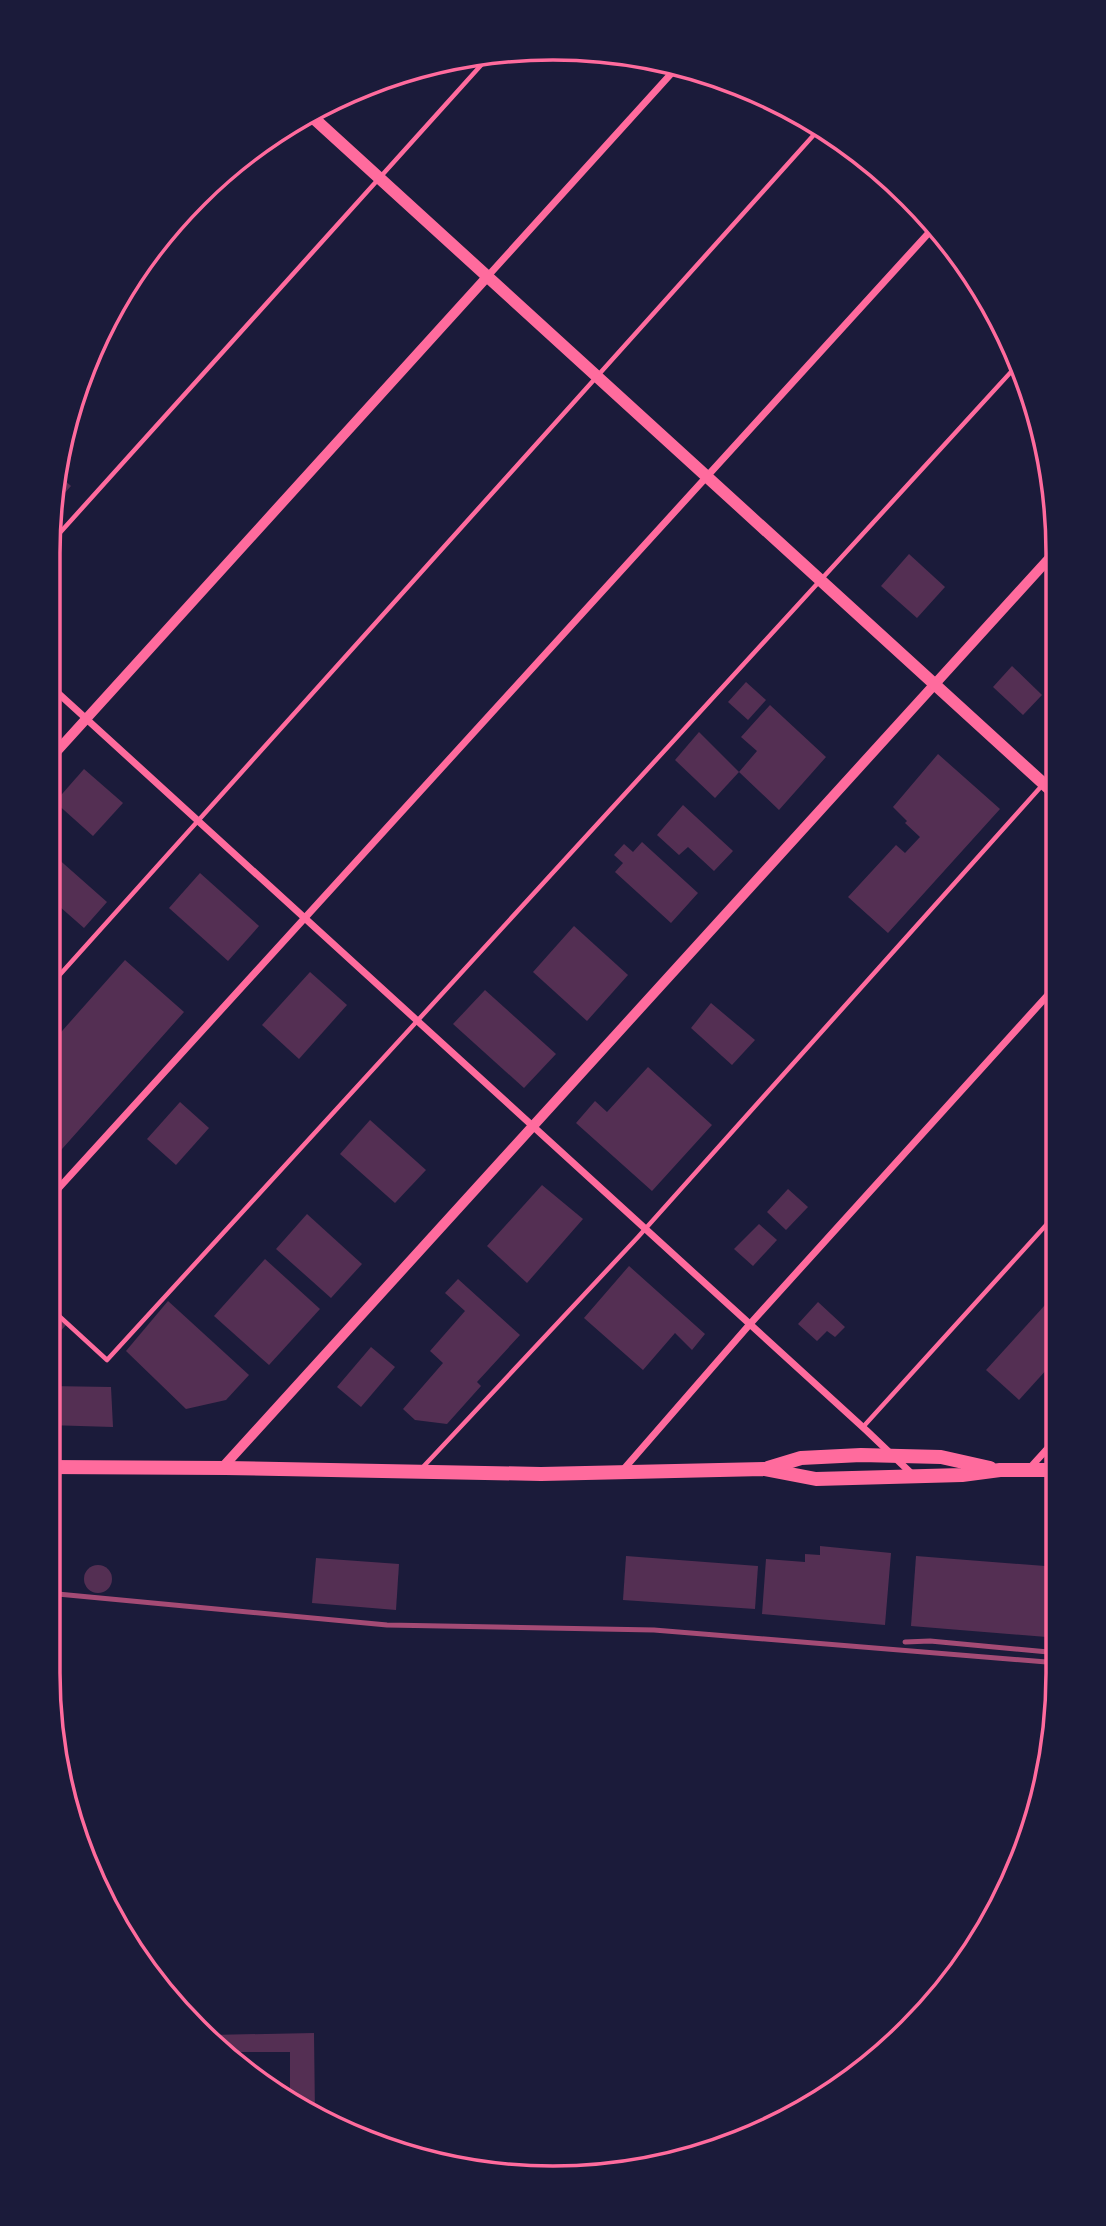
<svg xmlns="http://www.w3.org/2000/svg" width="1106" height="2226" font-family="Lato,sans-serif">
  <rect width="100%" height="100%" fill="#1b1b3a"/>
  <g fill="#542f53">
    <polygon points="55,472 71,486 52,507 53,494"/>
    <polygon points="909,554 945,587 917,618 881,586"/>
    <polygon points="1012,666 1042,695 1023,715 993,687"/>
    <polygon points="746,682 766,700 748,720 728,702"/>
    <polygon points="770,705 826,757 779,810 739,772 757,751 741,737"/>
    <polygon points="699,732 739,772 715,798 675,760"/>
    <polygon points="938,754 1000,809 888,933 848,897 896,845 905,853 920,837 905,823 907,821 893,807"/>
    <polygon points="84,769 123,803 93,836 55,802"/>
    <polygon points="683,805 733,851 714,871 688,847 679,855 657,835"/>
    <polygon points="642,842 698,893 671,923 615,872 623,863 614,855 624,844 633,852"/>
    <polygon points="47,849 107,902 84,928 51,899 47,904"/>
    <polygon points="200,873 259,926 228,961 169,908"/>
    <polygon points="574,926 628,975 587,1021 533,972"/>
    <polygon points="125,960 184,1012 54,1158 47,1151 47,1063 51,1059 47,1055 47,1048"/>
    <polygon points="310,972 347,1005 299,1059 262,1025"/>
    <polygon points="485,990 556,1054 524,1088 453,1024"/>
    <polygon points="711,1003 755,1040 732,1065 691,1028"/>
    <polygon points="648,1067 712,1125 652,1191 576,1123 595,1101 607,1112"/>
    <polygon points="180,1102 209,1128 176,1165 147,1139"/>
    <polygon points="370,1120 426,1170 395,1203 340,1154"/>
    <polygon points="542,1185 583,1219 527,1283 487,1246"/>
    <polygon points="788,1189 808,1207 786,1230 767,1212"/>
    <polygon points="307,1214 362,1264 331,1298 276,1249"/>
    <polygon points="759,1224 777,1240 753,1266 734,1249"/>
    <polygon points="265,1259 320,1309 269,1365 214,1316"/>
    <polygon points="629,1266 705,1334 692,1350 675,1333 643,1370 584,1318"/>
    <polygon points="458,1279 520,1335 477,1382 481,1386 447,1424 415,1420 403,1409 443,1363 430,1351 465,1311 445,1293"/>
    <polygon points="168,1301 249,1375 226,1400 186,1409 126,1351"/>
    <polygon points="818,1302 845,1327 835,1337 827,1331 817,1341 798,1324"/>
    <polygon points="1045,1305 1057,1316 1058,1357 1019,1400 986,1370"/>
    <polygon points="47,1307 66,1325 47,1346"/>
    <polygon points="371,1347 395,1367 361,1407 337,1387"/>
    <polygon points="47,1384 49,1386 111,1387 113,1427 47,1425"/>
    <polygon points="820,1546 891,1553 885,1625 762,1614 766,1559 805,1562 805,1554 820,1555"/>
    <polygon points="626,1556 758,1566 755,1609 623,1600"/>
    <polygon points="916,1556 1058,1567 1059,1638 911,1626"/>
    <polygon points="316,1558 399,1564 396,1610 312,1603"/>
    <circle cx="98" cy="1579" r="14"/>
    <polygon points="314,2033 315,2116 290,2103 290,2052 228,2052 209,2035"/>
  </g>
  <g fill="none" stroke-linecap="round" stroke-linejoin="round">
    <g stroke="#ff6b9d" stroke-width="4.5">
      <polyline points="48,546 492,53"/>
      <polyline points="47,989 820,128"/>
      <polyline points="47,1305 107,1360 1021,361"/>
      <polyline points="863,1427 1057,1213"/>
      <polyline points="423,1467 638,1237 1055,771"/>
    </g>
    <g stroke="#ff6b9d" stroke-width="7">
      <polyline points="487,277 679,65"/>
      <polyline points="47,683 867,1431 912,1474"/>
      <polyline points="47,1201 935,226"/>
      <polyline points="623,1470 750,1324 1056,986"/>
      <polyline points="1028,1470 1058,1437"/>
    </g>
    <g stroke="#ff6b9d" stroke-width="10">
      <polyline points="47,762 487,277"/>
      <polyline points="222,1468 1055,552"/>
    </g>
    <polyline stroke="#ff6b9d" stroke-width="12" points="308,113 1056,795"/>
    <g stroke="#ff6b9d" stroke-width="14">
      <polyline points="47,1467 225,1468 541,1474 764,1469 816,1479 962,1475 1000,1470 1058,1470"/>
      <polyline points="768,1468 801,1458 861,1455 941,1457 990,1468"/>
    </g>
    <g stroke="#a44b75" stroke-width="5">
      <polyline points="47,1593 387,1625 654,1630 1059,1663"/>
      <polyline points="905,1642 930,1641 1059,1653"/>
    </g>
  </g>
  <path d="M0 0H1106V2226H0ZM553 60H553A493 493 0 0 1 1046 553V1673A493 493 0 0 1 553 2166H553A493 493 0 0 1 60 1673V553A493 493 0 0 1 553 60Z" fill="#1b1b3a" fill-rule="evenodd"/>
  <path fill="none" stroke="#ff6b9d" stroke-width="3.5" d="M553 60H553A493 493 0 0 1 1046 553V1673A493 493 0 0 1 553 2166H553A493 493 0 0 1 60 1673V553A493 493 0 0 1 553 60Z"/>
</svg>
